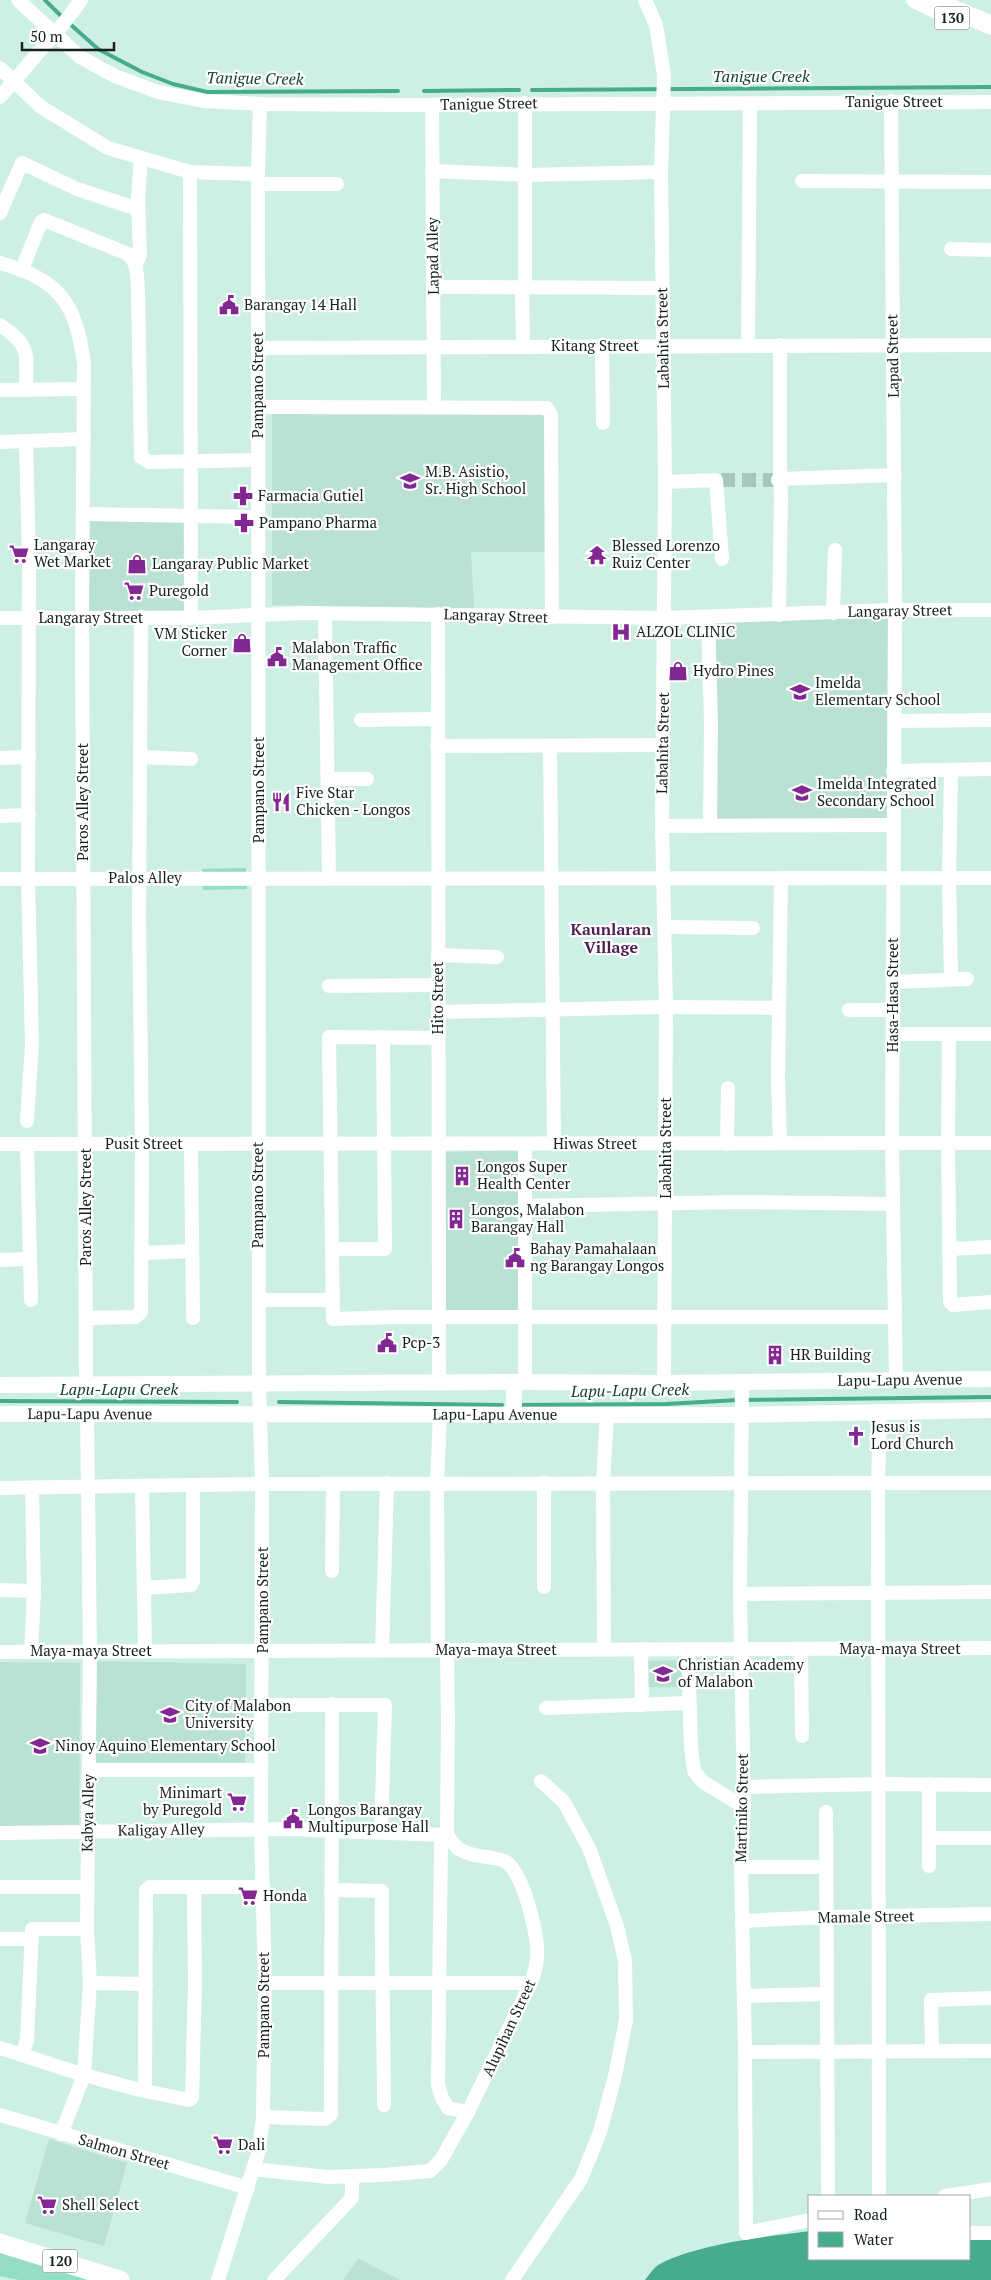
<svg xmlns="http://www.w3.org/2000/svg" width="991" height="2280" font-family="'PT Serif',serif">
  <rect width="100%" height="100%" fill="#ceefe3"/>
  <g fill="#bae2d3">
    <polygon points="272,409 548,410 549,552 471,552 474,609 272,605"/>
    <polygon points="87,516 188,518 188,610 85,611"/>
    <polygon points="888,618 887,821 717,824 709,621"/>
    <polygon points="524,1150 523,1314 446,1314 446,1152"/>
    <polygon points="683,1660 684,1687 643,1687 643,1661"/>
    <polygon points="95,1661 246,1664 245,1769 94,1766"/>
    <polygon points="0,1662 80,1663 79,1830 0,1830"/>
    <polygon points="49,2139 127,2163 104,2246 25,2223"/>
    <polygon points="358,2259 359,2259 400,2280 343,2280"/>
  </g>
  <g fill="#93dec5">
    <polygon points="246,868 247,889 203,890 202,869"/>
    <polygon points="0,2251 97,2280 19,2280 0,2276"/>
  </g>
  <path fill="#47ab8e" d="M810,2231V2259H970V2240H991V2280H645C649,2275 654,2267 660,2264C701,2243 765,2237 810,2231Z"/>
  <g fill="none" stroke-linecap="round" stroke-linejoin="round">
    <g stroke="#47ab8e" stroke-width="4">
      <polyline points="45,0 61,16"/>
      <polyline points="69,23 98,49 142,72 173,84 207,92 398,91"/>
      <polyline points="532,90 991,87"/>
      <polyline points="424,91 519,90"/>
      <polyline points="745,1400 991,1397"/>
      <polyline points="0,1401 237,1402"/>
      <polyline points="279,1402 502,1405"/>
      <polyline points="518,1405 666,1404 738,1400"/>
    </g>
    <polyline stroke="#a9c6bb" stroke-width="14" stroke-dasharray="14 7" stroke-linecap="butt" points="721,480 778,480"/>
    <g stroke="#fff" stroke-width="14">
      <polyline points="18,0 80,57 115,76 158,92 205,101 260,104 405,105 991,102"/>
      <polyline points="645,0 656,25 664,75 661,172 665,482 662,826 666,1007 664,1383"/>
      <polyline points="0,68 41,107 108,148 190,172 258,174"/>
      <polyline points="0,97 64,23 81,0"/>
      <polyline points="891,101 895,610 892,1143 896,1380"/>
      <polyline points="525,103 525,287"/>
      <polyline points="432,105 434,406"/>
      <polyline points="432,171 526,175 661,172"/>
      <polyline points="190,172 191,618"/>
      <polyline points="802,181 990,182"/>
      <polyline points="259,184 337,184"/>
      <polyline points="0,213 22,163 77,189 138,209"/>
      <polyline points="951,249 991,250"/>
      <path d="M0,263C60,280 76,303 84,364L82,619L86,1383"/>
      <polyline points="136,264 140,255 138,198 141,159"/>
      <path d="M22,269L41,222L44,220L128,254C138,263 137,276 138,290L141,457L149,462L258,460"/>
      <polyline points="433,287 661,288"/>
      <polyline points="522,287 523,346"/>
      <path d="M0,325C32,346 26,354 26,390"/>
      <polyline points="748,345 750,104"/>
      <polyline points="780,345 780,479 895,475"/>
      <polyline points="602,346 603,423"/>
      <polyline points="258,348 991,345"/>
      <polyline points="0,390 83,389"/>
      <polyline points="258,407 547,408 551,415 552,617"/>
      <polyline points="26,441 29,560 28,877 32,1044 27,1121"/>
      <polyline points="0,442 84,439"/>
      <polyline points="778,480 780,479 781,496 779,615"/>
      <polyline points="665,482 716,480 722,559"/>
      <polyline points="83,514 258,517"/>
      <polyline points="833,613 835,550"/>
      <polyline points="325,614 329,878"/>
      <polyline points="438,614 439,1382"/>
      <polyline points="708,617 711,723 710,825"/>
      <polyline points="0,618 191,618 303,613 664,618 895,610 991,610"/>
      <polyline points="361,720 437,719"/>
      <polyline points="895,721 991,720"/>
      <polyline points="437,746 663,745"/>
      <polyline points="550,746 554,1144"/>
      <polyline points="140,757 191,759"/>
      <polyline points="0,758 29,757"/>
      <polyline points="893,771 991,769"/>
      <polyline points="328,779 367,779"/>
      <polyline points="0,816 29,815"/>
      <polyline points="662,826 893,825"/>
      <polyline points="0,879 991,878"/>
      <polyline points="665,927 753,928"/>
      <polyline points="438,955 497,957"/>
      <polyline points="951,979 949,878 951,771"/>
      <polyline points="893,982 967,979"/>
      <polyline points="329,986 438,985"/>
      <polyline points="849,1010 893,1010"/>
      <polyline points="438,1012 666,1007 779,1008"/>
      <polyline points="893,1034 991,1034"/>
      <polyline points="949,1034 948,1143 950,1302 953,1305 991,1302"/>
      <polyline points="438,1038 329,1037 333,1319 395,1317 894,1317"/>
      <polyline points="780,1143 778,1079 781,878"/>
      <polyline points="0,1144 991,1143"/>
      <polyline points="27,1144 31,1300"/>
      <polyline points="191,1144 193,1318"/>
      <polyline points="727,1144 728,1088"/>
      <polyline points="525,1206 739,1202 893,1204"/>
      <polyline points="332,1249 385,1249 383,1037"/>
      <polyline points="949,1249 991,1247"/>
      <polyline points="141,1253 192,1251"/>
      <polyline points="0,1260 30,1259"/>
      <polyline points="259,1300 332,1300"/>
      <polyline points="86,1318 135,1317 141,1312 142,1144 139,918 141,617"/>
      <polyline points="525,1382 525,1144"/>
      <polyline points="742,1382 740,1594 744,1807 741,1867 745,2052 746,2233 810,2220"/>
      <polyline points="544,1483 544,1587"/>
      <polyline points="142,1487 145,1651"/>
      <polyline points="0,1488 262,1484 991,1483"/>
      <polyline points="332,1571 333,1484"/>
      <polyline points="144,1588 191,1585 193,1581 193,1485"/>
      <polyline points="0,1590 34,1591"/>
      <polyline points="740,1594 991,1592"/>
      <polyline points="604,1649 603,1483 607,1414"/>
      <polyline points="641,1649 642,1705"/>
      <polyline points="688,1649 691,1747 694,1771 703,1782 744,1807"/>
      <polyline points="801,1649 802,1736"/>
      <polyline points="382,1650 387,1483"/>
      <polyline points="438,1650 437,1483 440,1414"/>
      <polyline points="0,1652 991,1648"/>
      <polyline points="31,1652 34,1591 32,1488"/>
      <polyline points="262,1705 385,1705 381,1832"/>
      <polyline points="546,1708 689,1703"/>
      <polyline points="89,1770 261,1770"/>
      <polyline points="744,1787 879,1784 991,1785"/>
      <polyline points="826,1812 828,2196"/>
      <polyline points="0,1833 297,1829 330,1831 447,1835"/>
      <polyline points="443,1834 441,1841 438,2084 442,2098 448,2108 468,2112"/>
      <polyline points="929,1838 991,1838"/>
      <polyline points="929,1866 929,1784"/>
      <polyline points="741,1867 826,1867"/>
      <polyline points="0,1887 88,1887"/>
      <path d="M331,1890L382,1891C381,1962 384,2034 384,2105"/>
      <polyline points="742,1921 827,1917 991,1914"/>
      <polyline points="0,1939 32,1939"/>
      <polyline points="90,1983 146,1984"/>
      <polyline points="265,1983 531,1983"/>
      <polyline points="744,1996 827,1994"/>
      <polyline points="0,2048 84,2075 140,2090 189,2100 192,2098 195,1983 194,1888"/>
      <polyline points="932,2051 931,2000 991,1998"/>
      <polyline points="745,2052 991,2051"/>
      <polyline points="22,2055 27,2040 32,1929 87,1929"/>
      <polyline points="145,2090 146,1890 150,1887 263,1887"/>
      <polyline points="0,2115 248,2188"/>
      <polyline points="263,2117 325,2119 331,2114 332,1704"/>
      <polyline points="61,2134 84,2075 90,1983 87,1929 90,1651 87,1413"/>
      <path d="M253,2169L328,2177L383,2175L430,2171L441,2160L468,2112L531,1983C535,1972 538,1961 537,1949C537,1931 522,1868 504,1861C490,1855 472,1858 459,1849C454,1846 451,1839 447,1835L448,1720L447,1650"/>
      <polyline points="879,2196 878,1483 880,1413"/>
      <polyline points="945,2196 991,2189"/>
      <polyline points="970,2233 991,2233"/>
      <polyline points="218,2280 259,2150 263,2117 265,1983 261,1829 262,1484 259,1384 258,174 260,104"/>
      <polyline points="274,2280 349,2201 352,2197 352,2176"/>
      <polyline points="512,2280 581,2179 600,2132 615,2076 626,2020 625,1961 617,1926 589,1848 564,1802 541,1781"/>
    </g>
    <g stroke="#fff" stroke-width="16">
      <polyline points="914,0 941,13"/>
      <polyline points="514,1382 514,1415"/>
      <path id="s1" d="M0,1385L514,1382L664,1383L991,1379"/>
      <path id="s2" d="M0,1414L742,1415L991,1410"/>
    </g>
    <g stroke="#fff" stroke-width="19">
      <polyline points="931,0 991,25"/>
      <polyline points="0,2243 120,2280"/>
    </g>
  </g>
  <defs>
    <symbol id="civic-bare" viewBox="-9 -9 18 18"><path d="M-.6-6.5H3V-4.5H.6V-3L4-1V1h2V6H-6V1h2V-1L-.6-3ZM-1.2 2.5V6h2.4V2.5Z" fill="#832793" stroke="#fff" stroke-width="2.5" paint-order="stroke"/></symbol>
    <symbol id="school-bare" viewBox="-9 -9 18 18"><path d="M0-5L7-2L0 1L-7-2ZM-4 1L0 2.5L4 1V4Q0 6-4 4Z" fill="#832793" stroke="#fff" stroke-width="2.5" paint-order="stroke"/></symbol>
    <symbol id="pharmacy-bare" viewBox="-9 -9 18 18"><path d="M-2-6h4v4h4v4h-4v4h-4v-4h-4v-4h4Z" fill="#832793" stroke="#fff" stroke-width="2.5" paint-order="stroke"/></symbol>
    <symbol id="supermarket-bare" viewBox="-9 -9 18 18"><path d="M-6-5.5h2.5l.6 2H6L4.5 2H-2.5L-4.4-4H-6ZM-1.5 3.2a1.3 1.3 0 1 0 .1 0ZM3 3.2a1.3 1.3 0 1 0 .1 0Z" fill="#832793" stroke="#fff" stroke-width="2.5" paint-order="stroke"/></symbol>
    <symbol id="temple-bare" viewBox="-9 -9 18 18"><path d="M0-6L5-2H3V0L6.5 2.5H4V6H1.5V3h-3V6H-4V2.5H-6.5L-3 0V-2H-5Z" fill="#832793" stroke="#fff" stroke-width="2.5" paint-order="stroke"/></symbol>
    <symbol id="shop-bare" viewBox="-9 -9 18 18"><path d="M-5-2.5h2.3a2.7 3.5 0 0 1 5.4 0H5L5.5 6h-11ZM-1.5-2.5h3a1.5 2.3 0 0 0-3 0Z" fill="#832793" stroke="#fff" stroke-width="2.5" paint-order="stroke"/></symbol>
    <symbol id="hospital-bare" viewBox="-9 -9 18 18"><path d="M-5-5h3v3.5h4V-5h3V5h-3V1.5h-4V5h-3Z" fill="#832793" stroke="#fff" stroke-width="2.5" paint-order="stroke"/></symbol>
    <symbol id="restaurant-bare" viewBox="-9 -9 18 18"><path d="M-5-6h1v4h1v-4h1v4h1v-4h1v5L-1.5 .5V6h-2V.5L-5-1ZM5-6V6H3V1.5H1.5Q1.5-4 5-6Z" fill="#832793" stroke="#fff" stroke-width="2.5" paint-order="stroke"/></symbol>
    <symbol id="building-bare" viewBox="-9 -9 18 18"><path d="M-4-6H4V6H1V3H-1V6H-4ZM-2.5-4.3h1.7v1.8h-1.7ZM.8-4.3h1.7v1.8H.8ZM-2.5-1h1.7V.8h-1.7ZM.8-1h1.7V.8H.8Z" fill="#832793" stroke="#fff" stroke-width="2.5" paint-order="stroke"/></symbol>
    <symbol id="church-bare" viewBox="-9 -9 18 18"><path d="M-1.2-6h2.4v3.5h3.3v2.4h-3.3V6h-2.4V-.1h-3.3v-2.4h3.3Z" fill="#832793" stroke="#fff" stroke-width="2.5" paint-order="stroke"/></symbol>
    <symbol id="university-bare" viewBox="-9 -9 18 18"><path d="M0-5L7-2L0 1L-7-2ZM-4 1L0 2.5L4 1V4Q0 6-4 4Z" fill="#832793" stroke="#fff" stroke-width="2.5" paint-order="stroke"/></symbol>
  </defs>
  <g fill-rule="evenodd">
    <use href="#civic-bare" x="215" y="291" width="28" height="28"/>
    <use href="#school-bare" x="396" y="467" width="28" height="28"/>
    <use href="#pharmacy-bare" x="229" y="482" width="28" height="28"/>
    <use href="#pharmacy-bare" x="230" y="509" width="28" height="28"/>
    <use href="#supermarket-bare" x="5" y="540" width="28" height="28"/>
    <use href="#temple-bare" x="583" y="541" width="28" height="28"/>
    <use href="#shop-bare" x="123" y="550" width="28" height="28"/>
    <use href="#supermarket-bare" x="120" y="577" width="28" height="28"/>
    <use href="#hospital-bare" x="607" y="618" width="28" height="28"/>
    <use href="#shop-bare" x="228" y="629" width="28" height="28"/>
    <use href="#civic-bare" x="263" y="643" width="28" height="28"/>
    <use href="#shop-bare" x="664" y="657" width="28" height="28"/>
    <use href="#school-bare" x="786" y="678" width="28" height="28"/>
    <use href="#school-bare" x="788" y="779" width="28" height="28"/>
    <use href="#restaurant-bare" x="267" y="788" width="28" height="28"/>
    <use href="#building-bare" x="448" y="1162" width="28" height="28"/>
    <use href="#building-bare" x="442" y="1205" width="28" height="28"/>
    <use href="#civic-bare" x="501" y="1244" width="28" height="28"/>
    <use href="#civic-bare" x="373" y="1329" width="28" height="28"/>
    <use href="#building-bare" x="761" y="1341" width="28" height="28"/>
    <use href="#church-bare" x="842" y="1422" width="28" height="28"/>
    <use href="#school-bare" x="649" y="1660" width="28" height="28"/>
    <use href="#university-bare" x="156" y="1701" width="28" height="28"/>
    <use href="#school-bare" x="26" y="1732" width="28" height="28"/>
    <use href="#supermarket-bare" x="223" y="1788" width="28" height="28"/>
    <use href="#civic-bare" x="279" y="1805" width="28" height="28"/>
    <use href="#supermarket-bare" x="234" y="1882" width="28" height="28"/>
    <use href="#supermarket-bare" x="209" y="2131" width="28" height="28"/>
    <use href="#supermarket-bare" x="33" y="2191" width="28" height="28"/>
  </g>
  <g text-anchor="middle" stroke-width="4.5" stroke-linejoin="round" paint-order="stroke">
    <g fill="#fff" stroke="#5b6461" stroke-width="1">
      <rect x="934.5" y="6.5" width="35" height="23" rx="4"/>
      <rect x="42.5" y="2249.5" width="35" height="23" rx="4"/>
    </g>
    <g font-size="14" font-weight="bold" fill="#15211d">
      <text x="952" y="23">130</text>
      <text x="60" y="2266">120</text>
    </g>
    <g font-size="15" fill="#15211d" stroke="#fff">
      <text x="894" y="107">Tanigue Street</text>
      <text transform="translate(489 104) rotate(-1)" y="5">Tanigue Street</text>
      <text transform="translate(433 256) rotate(-91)" y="5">Lapad Alley</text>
      <text transform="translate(663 338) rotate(-91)" y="5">Labahita Street</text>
      <text x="595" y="351">Kitang Street</text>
      <text transform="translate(893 356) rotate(-91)" y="5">Lapad Street</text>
      <text transform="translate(258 385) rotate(-90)" y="5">Pampano Street</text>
      <text transform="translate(900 611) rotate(-1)" y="5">Langaray Street</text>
      <text transform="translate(496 616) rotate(2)" y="5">Langaray Street</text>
      <text x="91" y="623">Langaray Street</text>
      <text transform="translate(663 743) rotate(-89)" y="5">Labahita Street</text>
      <text transform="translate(259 790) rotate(-90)" y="5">Pampano Street</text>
      <text transform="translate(83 802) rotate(-90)" y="5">Paros Alley Street</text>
      <text x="145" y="883">Palos Alley</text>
      <text transform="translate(893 995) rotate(-90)" y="5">Hasa-Hasa Street</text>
      <text transform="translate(438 998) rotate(-90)" y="5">Hito Street</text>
      <text x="144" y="1149">Pusit Street</text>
      <text x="595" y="1149">Hiwas Street</text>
      <text transform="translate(666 1148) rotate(-90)" y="5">Labahita Street</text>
      <text transform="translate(258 1195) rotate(-90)" y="5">Pampano Street</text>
      <text transform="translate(86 1207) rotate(-90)" y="5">Paros Alley Street</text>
      <text dy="5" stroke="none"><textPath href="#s1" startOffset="900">Lapu-Lapu Avenue</textPath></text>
      <text dy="5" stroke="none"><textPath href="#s2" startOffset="90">Lapu-Lapu Avenue</textPath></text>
      <text dy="5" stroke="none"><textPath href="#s2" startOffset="495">Lapu-Lapu Avenue</textPath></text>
      <text transform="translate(263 1600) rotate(-90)" y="5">Pampano Street</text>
      <text x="900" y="1654">Maya-maya Street</text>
      <text x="496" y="1655">Maya-maya Street</text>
      <text x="91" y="1656">Maya-maya Street</text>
      <text transform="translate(742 1808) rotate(-89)" y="5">Martiniko Street</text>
      <text transform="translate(88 1813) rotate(-89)" y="5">Kabya Alley</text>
      <text transform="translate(161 1830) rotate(-1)" y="5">Kaligay Alley</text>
      <text transform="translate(866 1917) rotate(-1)" y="5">Mamale Street</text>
      <text transform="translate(264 2005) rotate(-90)" y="5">Pampano Street</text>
      <text transform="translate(509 2028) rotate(-65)" y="5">Alupihan Street</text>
      <text transform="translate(124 2152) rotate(16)" y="5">Salmon Street</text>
    </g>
    <g font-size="15" fill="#15211d" stroke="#fff" text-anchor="start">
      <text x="244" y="310">Barangay 14 Hall</text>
      <text x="425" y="477">M.B. Asistio,<tspan x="425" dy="17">Sr. High School</tspan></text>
      <text x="258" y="501">Farmacia Gutiel</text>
      <text x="259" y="528">Pampano Pharma</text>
      <text x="34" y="550">Langaray<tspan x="34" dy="17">Wet Market</tspan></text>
      <text x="612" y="551">Blessed Lorenzo<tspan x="612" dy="17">Ruiz Center</tspan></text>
      <text x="152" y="569">Langaray Public Market</text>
      <text x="149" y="596">Puregold</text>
      <text x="636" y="637">ALZOL CLINIC</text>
      <text x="227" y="639" text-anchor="end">VM Sticker<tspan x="227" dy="17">Corner</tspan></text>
      <text x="292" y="653">Malabon Traffic<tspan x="292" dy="17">Management Office</tspan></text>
      <text x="693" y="676">Hydro Pines</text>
      <text x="815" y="688">Imelda<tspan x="815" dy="17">Elementary School</tspan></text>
      <text x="817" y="789">Imelda Integrated<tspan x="817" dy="17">Secondary School</tspan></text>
      <text x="296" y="798">Five Star<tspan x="296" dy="17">Chicken - Longos</tspan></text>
      <text x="477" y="1172">Longos Super<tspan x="477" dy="17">Health Center</tspan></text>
      <text x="471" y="1215">Longos, Malabon<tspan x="471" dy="17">Barangay Hall</tspan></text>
      <text x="530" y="1254">Bahay Pamahalaan<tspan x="530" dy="17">ng Barangay Longos</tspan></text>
      <text x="402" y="1348">Pcp-3</text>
      <text x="790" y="1360">HR Building</text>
      <text x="871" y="1432">Jesus is<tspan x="871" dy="17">Lord Church</tspan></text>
      <text x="678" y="1670">Christian Academy<tspan x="678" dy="17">of Malabon</tspan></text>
      <text x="185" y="1711">City of Malabon<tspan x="185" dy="17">University</tspan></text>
      <text x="55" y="1751">Ninoy Aquino Elementary School</text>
      <text x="222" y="1798" text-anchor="end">Minimart<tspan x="222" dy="17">by Puregold</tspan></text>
      <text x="308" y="1815">Longos Barangay<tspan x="308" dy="17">Multipurpose Hall</tspan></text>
      <text x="263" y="1901">Honda</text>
      <text x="238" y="2150">Dali</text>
      <text x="62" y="2210">Shell Select</text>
    </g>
    <g font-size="16" font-style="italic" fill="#134033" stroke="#fff">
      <text x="761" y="82">Tanigue Creek</text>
      <text transform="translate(255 78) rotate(1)" y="6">Tanigue Creek</text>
      <text x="119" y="1395">Lapu-Lapu Creek</text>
      <text transform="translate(630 1390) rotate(-1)" y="6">Lapu-Lapu Creek</text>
    </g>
    <g font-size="16" font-weight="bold" fill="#4b1f53" stroke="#fff">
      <text x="611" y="935">Kaunlaran<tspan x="611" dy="18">Village</tspan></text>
    </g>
  </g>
  <rect x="808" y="2195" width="162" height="65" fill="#ffffff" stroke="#a1a6a5"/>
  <rect x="818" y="2211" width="25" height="8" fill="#ffffff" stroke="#a1a6a5"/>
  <text x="854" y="2220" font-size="15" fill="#15211d">Road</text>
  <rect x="818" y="2232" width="25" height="15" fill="#47ab8e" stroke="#a1a6a5"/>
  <text x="854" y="2245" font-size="15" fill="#15211d">Water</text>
  <path d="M22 42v8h92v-8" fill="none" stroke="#15211d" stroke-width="2.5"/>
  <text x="30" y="42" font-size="15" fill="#15211d" stroke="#ffffff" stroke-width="4" paint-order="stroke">50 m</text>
</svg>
